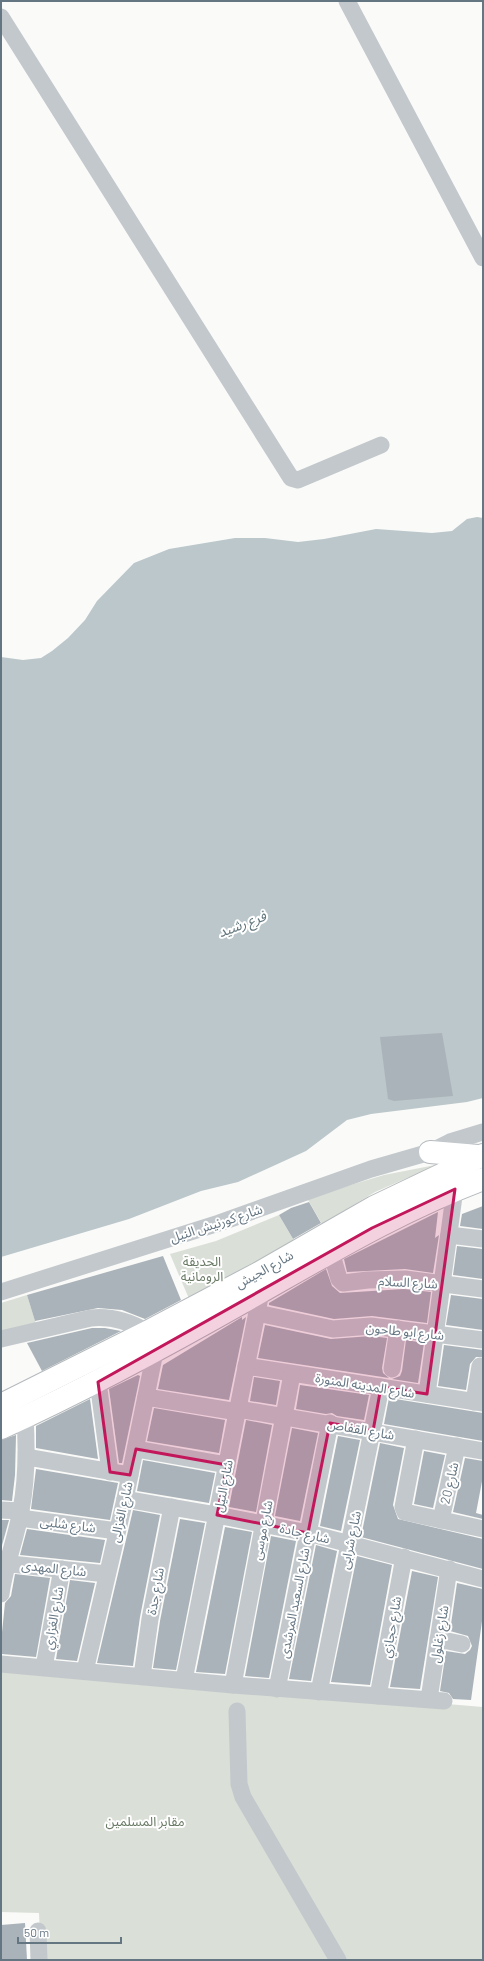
<svg xmlns="http://www.w3.org/2000/svg" width="484" height="1961" font-family="Barlow,'Noto Sans Arabic',sans-serif">
  <rect width="100%" height="100%" fill="#fafaf8"/>
  <g fill="#dadfd7">
    <polygon points="451,1162 407,1178 375,1192 322,1224 307,1198 384,1175"/>
    <polygon points="279,1215 294,1241 190,1301 170,1254 216,1241"/>
    <polygon points="27,1295 37,1327 1,1339 1,1303"/>
    <polygon points="1,1667 483,1707 483,1960 41,1960 39,1913 1,1912"/>
  </g>
  <polygon fill="#bbc7cb" points="477,517 483,518 483,1098 467,1102 371,1114 347,1120 306,1151 238,1182 201,1191 129,1219 1,1257 1,657 23,660 41,658 52,651 68,638 85,620 97,601 134,563 169,549 235,538 265,538 298,542 324,539 376,529 432,533 452,531 467,519"/>
  <g fill="#aab3b9">
    <polygon points="442,1033 453,1096 394,1101 388,1099 380,1037"/>
    <polygon points="309,1202 321,1223 293,1239 279,1215 291,1208"/>
    <polygon points="483,1206 483,1229 460,1226 462,1214"/>
    <polygon points="438,1212 435,1238 439,1235 433,1273 405,1269 347,1272 344,1259"/>
    <polygon points="457,1246 483,1249 483,1279 453,1275"/>
    <polygon points="163,1256 181,1300 145,1319 122,1310 98,1308 35,1321 27,1295"/>
    <polygon points="326,1269 332,1286 340,1293 404,1289 431,1292 427,1323 372,1316 334,1319 269,1305 269,1303"/>
    <polygon points="451,1295 483,1299 483,1330 446,1325"/>
    <polygon points="242,1317 242,1320 246,1317 229,1400 158,1389 163,1365"/>
    <polygon points="265,1325 331,1339 371,1336 387,1338 382,1368 383,1373 389,1378 258,1358"/>
    <polygon points="92,1328 105,1328 121,1331 42,1371 27,1343"/>
    <polygon points="406,1340 424,1343 418,1383 392,1379 400,1376 402,1371"/>
    <polygon points="444,1345 483,1350 483,1357 476,1357 470,1364 466,1390 438,1386"/>
    <polygon points="138,1375 140,1376 122,1463 119,1463 109,1389"/>
    <polygon points="254,1377 280,1381 276,1405 250,1401"/>
    <polygon points="300,1385 369,1395 364,1420 337,1416 332,1413 326,1414 296,1409"/>
    <polygon points="389,1398 483,1413 483,1441 384,1424"/>
    <polygon points="90,1399 98,1459 36,1448 36,1426"/>
    <polygon points="154,1408 225,1420 219,1453 147,1441"/>
    <polygon points="246,1420 272,1425 256,1512 229,1507"/>
    <polygon points="292,1428 318,1433 300,1521 275,1516"/>
    <polygon points="16,1435 15,1475 12,1501 1,1500 1,1440"/>
    <polygon points="338,1436 360,1440 341,1531 320,1526"/>
    <polygon points="380,1443 404,1448 393,1505 398,1519 483,1539 483,1569 361,1537"/>
    <polygon points="424,1451 445,1455 433,1508 414,1504"/>
    <polygon points="465,1458 483,1461 483,1476 476,1513 483,1515 483,1519 453,1512"/>
    <polygon points="143,1460 215,1473 209,1503 137,1491"/>
    <polygon points="36,1469 118,1483 110,1520 31,1509"/>
    <polygon points="133,1510 160,1515 140,1617 133,1666 97,1663"/>
    <polygon points="180,1519 205,1523 176,1670 153,1668 160,1621"/>
    <polygon points="1,1520 9,1520 1,1549"/>
    <polygon points="225,1527 252,1532 225,1674 196,1672"/>
    <polygon points="27,1529 105,1540 100,1563 20,1555"/>
    <polygon points="271,1536 296,1541 269,1678 245,1676"/>
    <polygon points="316,1545 337,1551 311,1681 289,1679"/>
    <polygon points="357,1556 392,1565 370,1685 331,1682"/>
    <polygon points="412,1571 438,1577 420,1689 390,1687"/>
    <polygon points="15,1574 50,1578 36,1657 2,1654 1,1642 5,1603 11,1596"/>
    <polygon points="70,1580 95,1583 77,1661 56,1659"/>
    <polygon points="457,1583 483,1589 483,1614 471,1700 453,1699 449,1693 440,1691 446,1651 465,1654 470,1650 472,1646 468,1636 450,1631"/>
    <polygon points="25,1923 27,1960 1,1960 1,1925"/>
  </g>
  <g fill="none" stroke-linecap="round" stroke-linejoin="round">
    <defs>
      <g id="major">
        <polyline points="430,1152 478,1156"/>
        <polyline points="1,1405 147,1332 259,1273 374,1207 483,1155"/>
        <path d="M1,1428C89,1388 173,1342 257,1294C331,1252 403,1209 483,1179"/>
      </g>
    </defs>
    <use href="#major" stroke="#b5babe" stroke-width="24"/>
    <g stroke="#c3c8cc" stroke-width="17">
      <polyline points="347,1 483,258"/>
      <polyline points="1,17 291,478 298,480 381,445"/>
      <polyline points="449,1235 483,1239"/>
      <polyline points="331,1252 339,1279 343,1283 368,1280 405,1279 483,1289"/>
      <polyline points="1,1292 219,1223 371,1169 430,1152 450,1142 483,1132"/>
      <polyline points="257,1313 333,1329 371,1326 483,1340"/>
      <path d="M1,1339L91,1318C112,1316 129,1321 147,1332"/>
      <polyline points="246,1366 483,1403"/>
      <polyline points="392,1369 398,1329"/>
      <polyline points="98,1382 110,1472"/>
      <polyline points="427,1394 455,1189"/>
      <polyline points="146,1397 238,1412"/>
      <polyline points="474,1402 480,1366"/>
      <polyline points="238,1409 483,1451"/>
      <polyline points="416,1439 403,1507 405,1512 483,1529"/>
      <polyline points="136,1449 227,1465"/>
      <polyline points="27,1457 130,1475"/>
      <polyline points="125,1499 217,1515 308,1533 483,1579"/>
      <polyline points="1,1510 21,1511"/>
      <polyline points="20,1518 117,1531"/>
      <polyline points="441,1520 457,1446"/>
      <polyline points="1,1563 107,1574"/>
      <path d="M1,1594C5,1565 16,1539 21,1510C27,1479 27,1449 25,1417"/>
      <polyline points="438,1639 462,1644"/>
      <polyline points="1,1664 233,1685 444,1701"/>
      <polyline points="44,1667 62,1569"/>
      <polyline points="85,1671 125,1499 155,1352"/>
      <polyline points="142,1676 150,1619 172,1507"/>
      <polyline points="184,1680 261,1292"/>
      <polyline points="233,1685 292,1374"/>
      <polyline points="277,1689 330,1423"/>
      <polyline points="319,1692 381,1387"/>
      <polyline points="378,1696 404,1557"/>
      <polyline points="429,1699 449,1569"/>
      <polyline points="237,1711 239,1784 243,1797 338,1960"/>
      <polyline points="38,1931 39,1960"/>
    </g>
    <use href="#major" stroke="#fff" stroke-width="22"/>
  </g>
  <path fill="#c2185b" fill-opacity="0.2" stroke="#c2185b" stroke-width="3" stroke-linejoin="round" d="M455,1189L427,1394L381,1387L373,1431L330,1423L308,1533L217,1515L227,1465L136,1449L130,1475L110,1472L98,1382L372,1228Z"/>
  <g text-anchor="middle" stroke-width="4" stroke-linejoin="round" paint-order="stroke">
    <g font-size="13" fill="#657683" stroke="#fff">
      <text transform="translate(216 1223) rotate(-18)" y="5">شارع كورنيش النيل</text>
      <text transform="translate(264 1269) rotate(-29)" y="5">شارع الجيش</text>
      <text transform="translate(408 1282) rotate(3)" y="5">شارع السلام</text>
      <text transform="translate(405 1331) rotate(6)" y="5">شارع ابو طاحون</text>
      <text transform="translate(365 1385) rotate(9)" y="5">شارع المدينه المنورة</text>
      <text transform="translate(361 1429) rotate(10)" y="5">شارع القفاص</text>
      <text transform="translate(449 1483) rotate(-77)" y="5">شارع 20</text>
      <text transform="translate(223 1486) rotate(-79)" y="5">شارع النيل</text>
      <text transform="translate(121 1512) rotate(-77)" y="5">شارع الغزالى</text>
      <text transform="translate(68 1524) rotate(7)" y="5">شارع شلبى</text>
      <text transform="translate(262 1530) rotate(-79)" y="5">شارع موسى</text>
      <text transform="translate(305 1533) rotate(13)" y="5">شارع جادة</text>
      <text transform="translate(350 1540) rotate(-78)" y="5">شارع شرابى</text>
      <text transform="translate(54 1568) rotate(6)" y="5">شارع المهدى</text>
      <text transform="translate(155 1591) rotate(-80)" y="5">شارع جدة</text>
      <text transform="translate(294 1603) rotate(-79)" y="5">شارع السعيد المرشدى</text>
      <text transform="translate(53 1618) rotate(-80)" y="5">شارع الغزاري</text>
      <text transform="translate(391 1627) rotate(-80)" y="5">شارع حجازي</text>
      <text transform="translate(439 1634) rotate(-81)" y="5">شارع زغلول</text>
    </g>
    <g font-size="13" fill="#687a64" stroke="#fff">
      <text x="202" y="1266">الحديقة<tspan x="202" dy="15">الرومانية</tspan></text>
      <text x="145" y="1826">مقابر المسلمين</text>
    </g>
    <g font-size="14" font-style="italic" fill="#60757c" stroke="#fff">
      <text transform="translate(242 924) rotate(-21)" y="5">فرع رشيد</text>
    </g>
  </g>
  <rect width="484" height="1961" fill="none" stroke="#657683" stroke-width="4"/>
  <path d="M18 1937v6h103v-6" fill="none" stroke="#657683" stroke-width="2"/>
  <text x="24" y="1937" font-size="12" fill="#657683" stroke="#ffffff" stroke-width="3" paint-order="stroke">50 m</text>
</svg>
